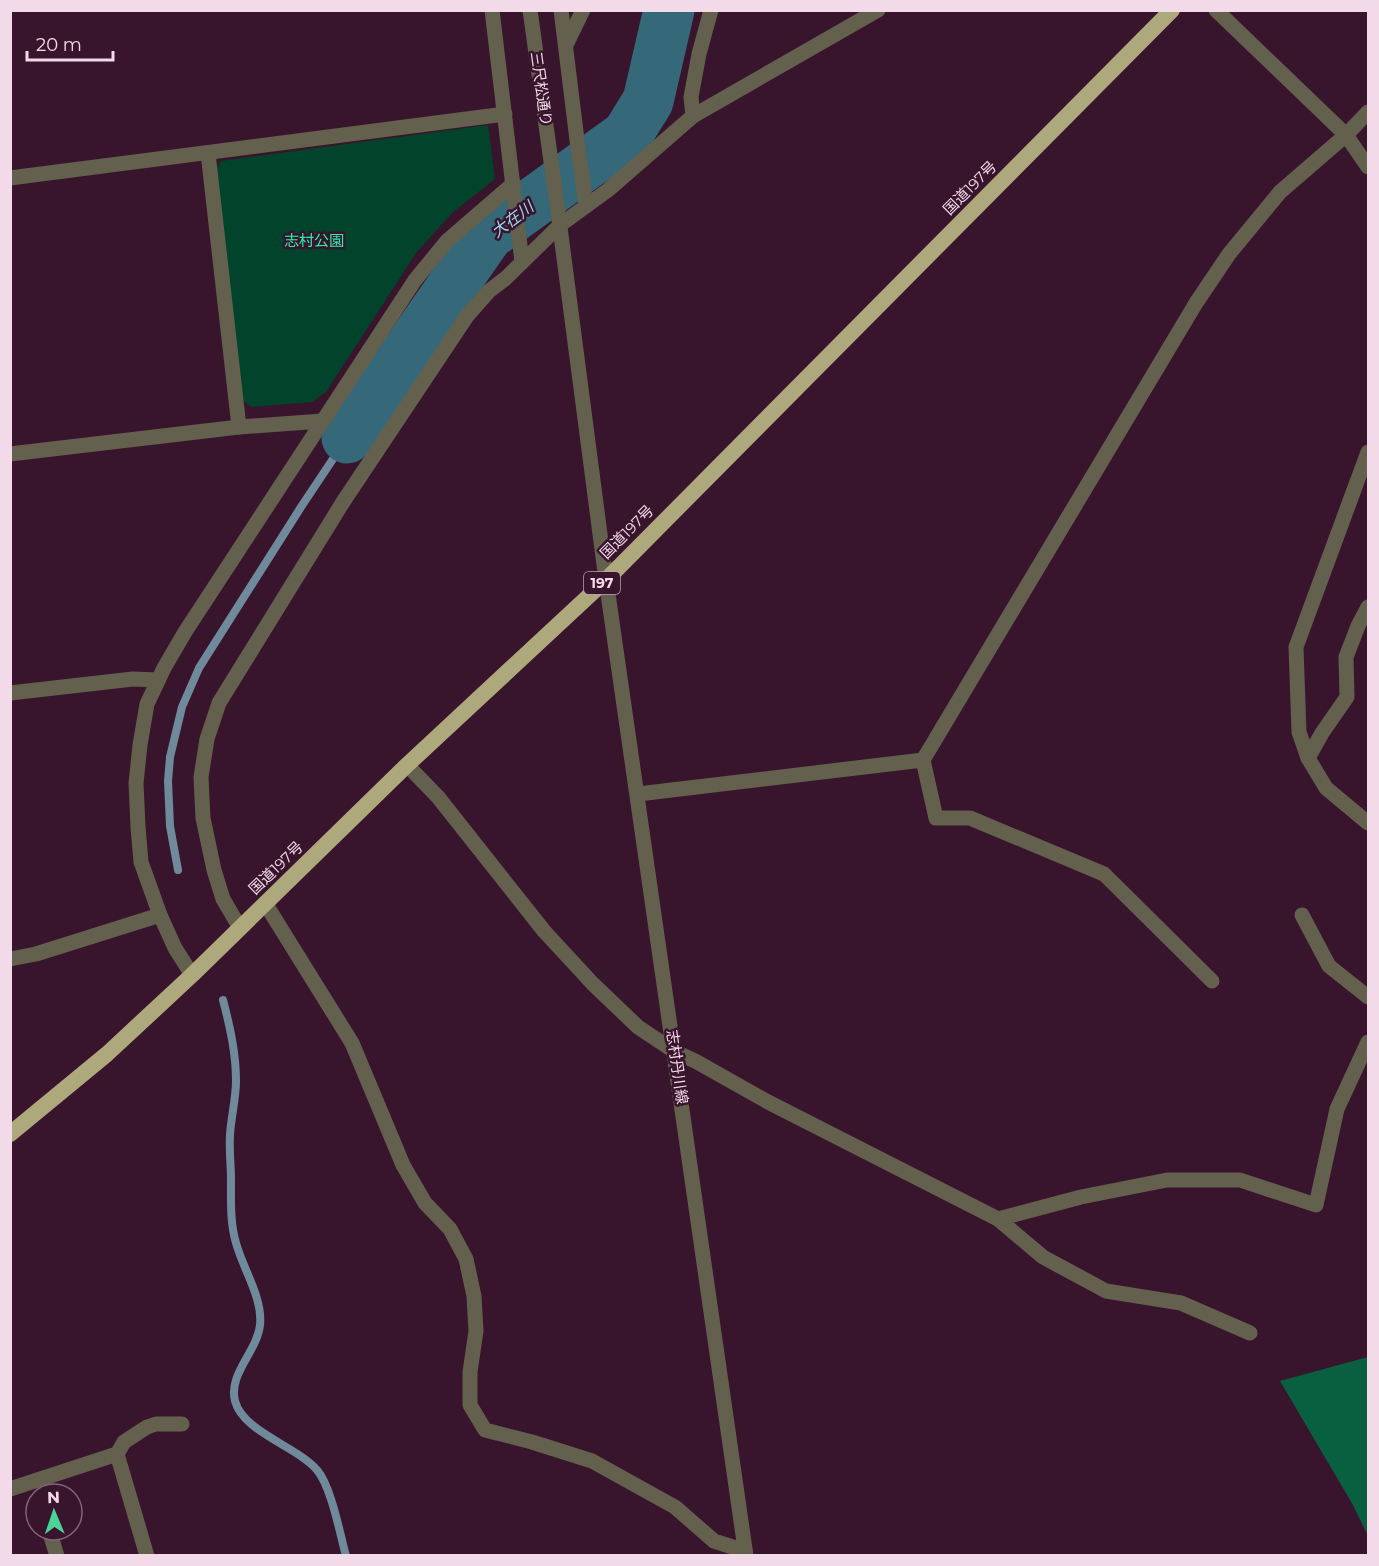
<svg xmlns="http://www.w3.org/2000/svg" width="1379" height="1566" font-family="Montserrat,'Noto Sans JP',sans-serif">
  <rect width="100%" height="100%" fill="#39152d"/>
  <polygon fill="#02432b" points="488,125 495,179 452,213 416,253 326,392 312,402 251,407 242,400 213,173 221,161"/>
  <polygon fill="#096041" points="1368,1357 1368,1536 1353,1505 1280,1381"/>
  <g fill="none" stroke-linecap="round" stroke-linejoin="round">
    <g stroke="#6e8a9b" stroke-width="8">
      <polyline points="178,870 170,826 168,781 170,757 182,707 199,668 301,507 347,438"/>
      <path d="M223,1000C230,1027 236,1053 236,1081C236,1099 231,1117 230,1135C229,1150 231,1165 231,1180C231,1201 230,1223 236,1243C243,1269 263,1298 260,1325C257,1352 228,1374 235,1401C243,1432 298,1447 317,1470C331,1486 340,1534 346,1556"/>
    </g>
    <polyline stroke="#356879" stroke-width="51" points="347,438 488,235 627,135 648,101 669,10"/>
    <g stroke="#63604d" stroke-width="15">
      <polyline points="492,10 522,262"/>
      <polyline points="561,10 578,148 586,206"/>
      <polyline points="1216,10 1346,135 1368,167"/>
      <polyline points="566,45 583,10"/>
      <polyline points="693,116 691,97 699,54 711,10"/>
      <polyline points="208,153 239,427"/>
      <polyline points="10,178 505,114"/>
      <polyline points="1368,452 1296,647 1299,732 1308,758 1326,788 1368,823"/>
      <polyline points="10,454 239,427 322,421"/>
      <polyline points="10,693 133,679 158,680"/>
      <polyline points="1308,758 1322,733 1347,697 1346,657 1358,626 1368,607"/>
      <polyline points="923,760 1196,303 1229,254 1280,192 1346,135 1368,112"/>
      <polyline points="407,765 438,797 544,931 593,984 638,1027 674,1051 697,1062 768,1102 998,1219 1043,1257 1106,1291 1181,1303 1250,1333"/>
      <polyline points="638,794 923,760 936,818 970,818 1104,874 1212,981"/>
      <polyline points="265,903 352,1043 403,1165 425,1203 450,1229 466,1259 474,1296 476,1331 470,1372 470,1405 485,1430 532,1442 592,1461 675,1507 714,1541 745,1551"/>
      <polyline points="1302,915 1329,966 1368,997"/>
      <polyline points="240,928 223,899 214,870 203,818 201,777 207,739 219,703 343,502 467,316 489,291 506,278 560,225 608,190 693,116 878,10"/>
      <polyline points="10,959 36,954 160,915"/>
      <polyline points="192,975 175,948 160,915 141,862 138,827 136,783 140,745 147,704 164,668 185,632 415,280 447,241 513,184"/>
      <polyline points="998,1219 1081,1197 1167,1180 1240,1180 1316,1205 1337,1109 1368,1042"/>
      <polyline points="117,1454 147,1556"/>
      <polyline points="10,1489 117,1454 124,1442 147,1427 156,1424 182,1424"/>
      <polyline points="49,1530 57,1556"/>
    </g>
    <polyline stroke="#63604d" stroke-width="15" points="530,10 558,212 606,580 746,1556"/>
    <polyline stroke="#aea97c" stroke-width="16" points="10,1134 107,1054 192,975 407,765 606,580 1172,10"/>
  </g>
  <g text-anchor="middle" stroke-width="5" stroke-linejoin="round" paint-order="stroke">
    <rect fill="#39152d" stroke="#bb9fb1" stroke-width="1.5" x="584" y="572" width="36" height="22" rx="4.5"/>
    <g font-size="14" font-weight="bold" fill="#f3dae9">
      <text x="602" y="588">197</text>
    </g>
    <g font-size="15" fill="#f3dae9" stroke="#39152d">
      <text transform="translate(541 89) rotate(82)" y="5">三尺松通り</text>
      <text transform="translate(970 188) rotate(-45)" y="5">国道197号</text>
      <text transform="translate(627 532) rotate(-45)" y="5">国道197号</text>
      <text transform="translate(276 868) rotate(-44)" y="5">国道197号</text>
      <text transform="translate(677 1067) rotate(82)" y="5">志村丹川線</text>
    </g>
    <g font-size="15" fill="#24f5ab" stroke="#39152d">
      <text x="314" y="246">志村公園</text>
    </g>
    <g font-size="16" font-style="italic" fill="#99dbf2" stroke="#39152d">
      <text transform="translate(512 219) rotate(-37)" y="6">大在川</text>
    </g>
  </g>
  <rect width="1379" height="1566" fill="none" stroke="#f3dae9" stroke-width="24"/>
  <g transform="translate(54 1512) rotate(358)"><circle r="28" fill="#39152d" stroke="#836478" stroke-width="1.5"/>
  <path d="M0-4.5L10 22L0 15L-10 22Z" fill="#4cd39a"/>
  <text y="-9" font-size="16" font-weight="bold" text-anchor="middle" fill="#f3dae9">N</text>
  </g>
  <path d="M27 51v9h86v-9" fill="none" stroke="#f3dae9" stroke-width="3"/>
  <text x="36" y="51" font-size="18" fill="#f3dae9" stroke="#39152d" stroke-width="4.5" paint-order="stroke">20 m</text>
</svg>
